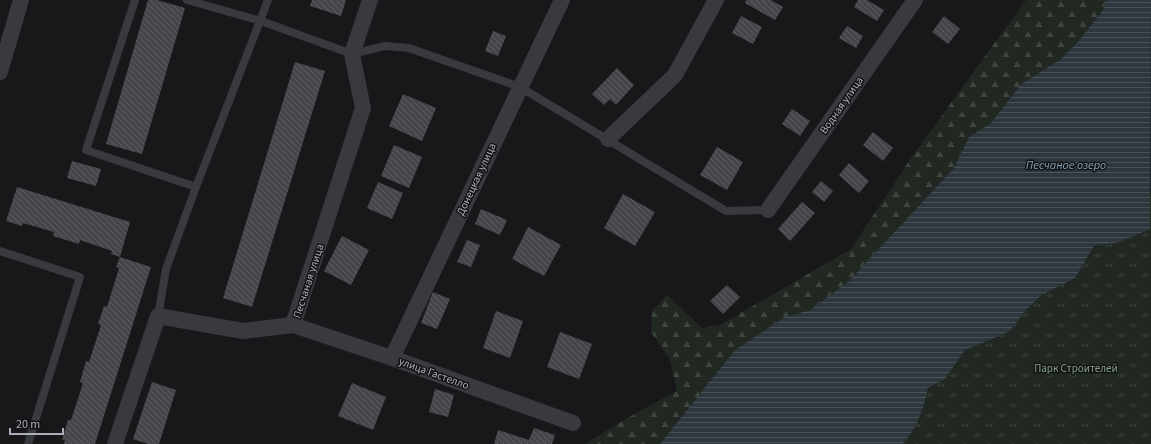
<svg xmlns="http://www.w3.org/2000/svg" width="1151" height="444" font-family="'Source Sans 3',sans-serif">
  <defs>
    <pattern id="grass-tufts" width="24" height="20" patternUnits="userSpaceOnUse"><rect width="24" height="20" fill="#202821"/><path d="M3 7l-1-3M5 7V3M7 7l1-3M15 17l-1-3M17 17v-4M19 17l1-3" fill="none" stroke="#3e453f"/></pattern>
    <pattern id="forest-firs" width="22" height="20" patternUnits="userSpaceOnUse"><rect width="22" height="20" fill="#202821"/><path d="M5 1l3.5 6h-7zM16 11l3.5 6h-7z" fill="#3e453f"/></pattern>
    <pattern id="water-rules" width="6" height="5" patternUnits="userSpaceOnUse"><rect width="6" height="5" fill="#2e373d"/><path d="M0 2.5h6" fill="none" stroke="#4a5157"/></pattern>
    <pattern id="building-back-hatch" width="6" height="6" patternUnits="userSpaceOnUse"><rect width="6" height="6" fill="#45454a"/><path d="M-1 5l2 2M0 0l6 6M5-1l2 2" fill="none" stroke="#5d5d62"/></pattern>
  </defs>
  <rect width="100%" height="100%" fill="#18181a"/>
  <path fill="url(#grass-tufts)" d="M1149,195H1151V444H903C917,428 924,409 928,388L945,379L965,350L985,342L1010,331L1025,311L1042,295L1075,278L1094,246L1120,242Z"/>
  <polygon fill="url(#forest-firs)" points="1026,0 1107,0 1103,10 1077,43 1061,59 1021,84 991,123 969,137 954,168 848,282 810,310 785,317 735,350 660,444 585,444 622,421 677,391 670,360 651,332 652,311 667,295 702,328 720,325 851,249 913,155"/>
  <path fill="url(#water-rules)" d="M1107,0H1151L1150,229L1120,242L1094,246L1075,278L1042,295L1025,311L1010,331L985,342L965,350L945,379L928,388C924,409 917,428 903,444H660L735,350L785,317L810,310L848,282L954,168L969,137L991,123L1021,84L1061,59L1077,43L1103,10Z"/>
  <g fill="url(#building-back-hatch)">
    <polygon points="148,0 157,0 185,8 142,154 106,144"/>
    <polygon points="312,0 346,0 341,16 310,6"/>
    <polygon points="746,0 771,0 783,7 775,20 745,3"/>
    <polygon points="858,0 867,0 884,10 877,21 854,7"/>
    <polygon points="741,16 762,27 753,44 732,33"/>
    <polygon points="944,16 960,29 948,44 932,32"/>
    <polygon points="847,26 863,36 856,48 839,38"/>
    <polygon points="493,31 506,36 498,56 485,51"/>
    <polygon points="295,62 325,71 252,307 223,298"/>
    <polygon points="617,68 634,85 616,105 610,99 604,105 592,94"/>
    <polygon points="403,94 436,108 422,141 389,126"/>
    <polygon points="792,109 810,121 800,136 782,124"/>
    <polygon points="873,132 893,148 883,161 863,145"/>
    <polygon points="394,145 422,157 409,188 381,176"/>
    <polygon points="717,147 743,162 727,190 700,175"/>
    <polygon points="72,161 101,169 96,186 67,178"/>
    <polygon points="849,163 869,181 859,193 839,175"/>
    <polygon points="821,181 833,191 824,202 812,192"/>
    <polygon points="378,182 403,193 392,219 367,208"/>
    <polygon points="17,187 130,222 120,257 111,254 112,251 80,240 79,244 53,236 54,232 23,223 22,226 6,221"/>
    <polygon points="623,194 655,212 635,246 604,228"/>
    <polygon points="802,202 815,213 790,241 778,229"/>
    <polygon points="481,209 507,220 500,235 475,224"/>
    <polygon points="528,227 561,245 544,276 512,259"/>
    <polygon points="342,236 369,250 351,285 324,271"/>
    <polygon points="467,240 480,245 471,267 457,262"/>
    <polygon points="120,257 151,267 95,444 64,444 65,440 62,440 68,420 71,420 83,383 80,382 86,361 89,362 101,325 98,324 104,306 107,307 119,268 116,267"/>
    <polygon points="727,285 740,297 723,314 710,301"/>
    <polygon points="433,292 450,299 437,329 421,323"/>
    <polygon points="496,311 523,321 510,358 483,348"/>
    <polygon points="560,332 592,344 579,379 547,367"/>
    <polygon points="152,382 176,390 159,444 148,444 133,439"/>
    <polygon points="352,383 386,397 373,430 338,416"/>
    <polygon points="435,389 454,395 448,417 429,412"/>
    <polygon points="534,428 555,435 552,444 494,444 498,430 529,440"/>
  </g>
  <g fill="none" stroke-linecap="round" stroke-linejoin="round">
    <g stroke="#393a3f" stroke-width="8">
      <polyline points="135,0 86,150 196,187"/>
      <polyline points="187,0 261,21 352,54 385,46 409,48 520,87 726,211 768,210"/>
      <polyline points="0,251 80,277 28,444"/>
      <polyline points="158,316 166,269 196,187 268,0"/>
    </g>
    <g stroke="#393a3f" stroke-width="16">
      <polyline points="0,72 21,0"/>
      <polyline points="608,139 675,75 716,0"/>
      <polyline points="768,210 915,0"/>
      <polyline points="293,325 392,358 573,423"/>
      <polyline points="392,358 562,0"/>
      <polyline points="115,444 158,316 243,331 293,325 363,108 352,54 370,0"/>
    </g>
  </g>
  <g text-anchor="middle" stroke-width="3" stroke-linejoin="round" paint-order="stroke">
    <g font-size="11" fill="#abafb9" stroke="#131315">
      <text transform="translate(841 105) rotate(-55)" y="4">Водная улица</text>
      <text transform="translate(476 179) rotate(-65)" y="4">Донецкая улица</text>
      <text transform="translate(308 281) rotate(-72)" y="4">Песчаная улица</text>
      <text transform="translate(434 373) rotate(20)" y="4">улица Гастелло</text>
    </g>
    <g font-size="11" fill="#83a384" stroke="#131315">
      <text x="1076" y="372">Парк Строителей</text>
    </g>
    <g font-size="12" font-style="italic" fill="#839eb2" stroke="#131315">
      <text x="1066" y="169">Песчаное озеро</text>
    </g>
  </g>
  <path d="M10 428v6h53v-6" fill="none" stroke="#abafb9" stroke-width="2"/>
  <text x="16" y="428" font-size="12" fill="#abafb9" stroke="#131315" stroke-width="3" paint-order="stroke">20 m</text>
</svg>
